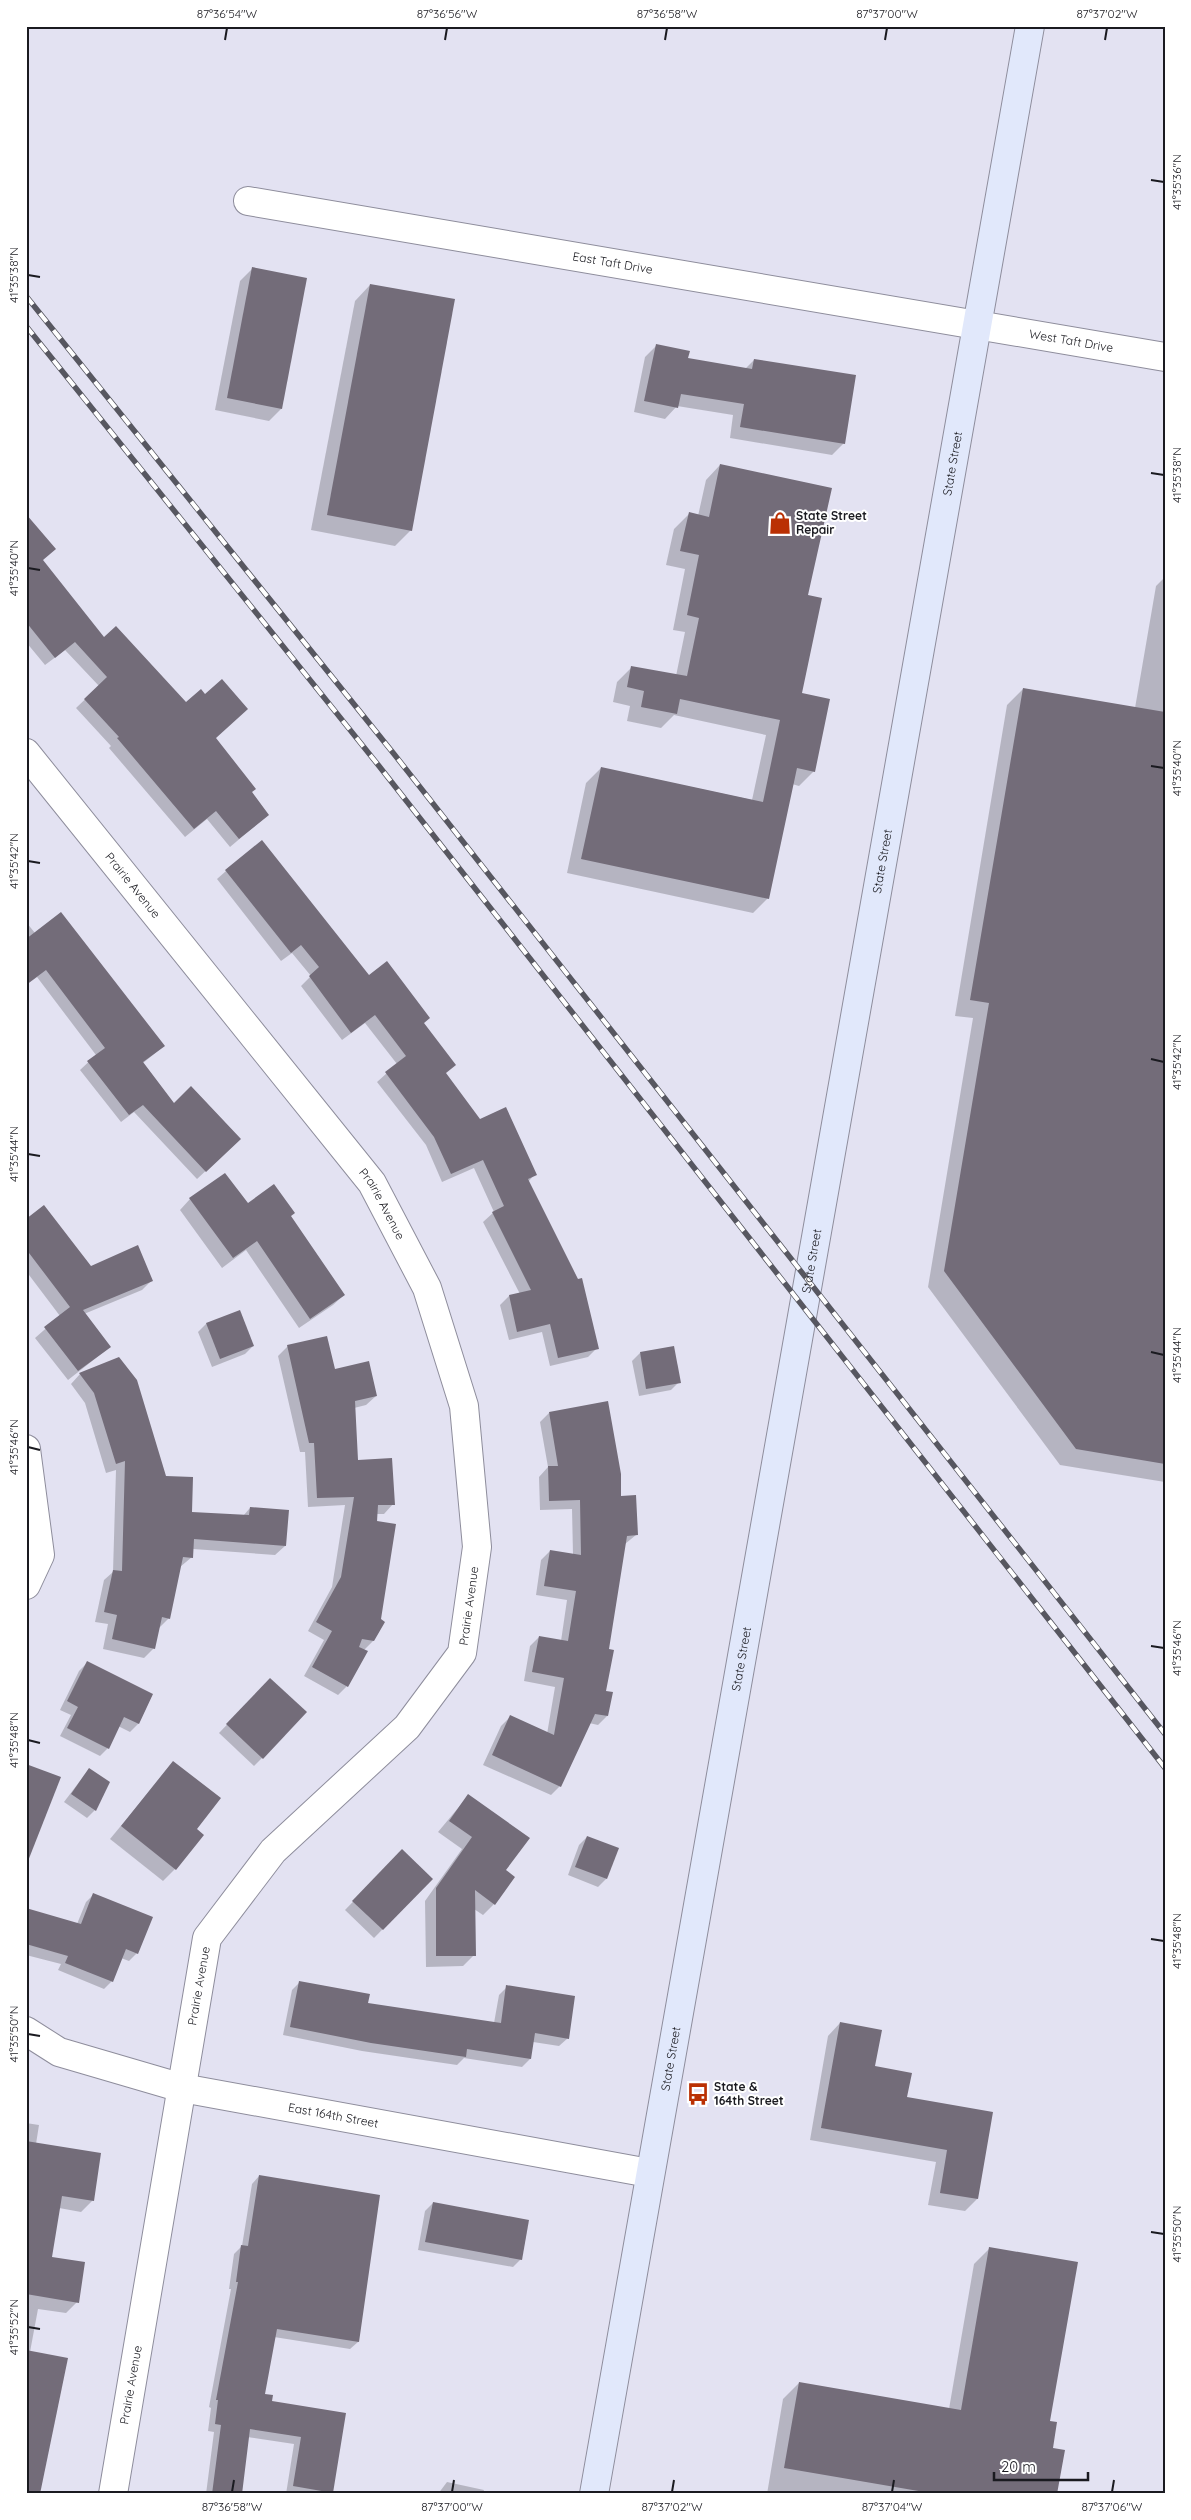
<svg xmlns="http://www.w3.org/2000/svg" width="1191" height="2520" font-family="Quicksand,sans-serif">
  <rect width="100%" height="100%" fill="#e3e2f2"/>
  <g fill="#0003">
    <polygon points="252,269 281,409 269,421 215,410 240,281"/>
    <polygon points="370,285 411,530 395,546 311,530 355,301"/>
    <polygon points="657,345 687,359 745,369 754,360 844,443 832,455 730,438 733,415 677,406 665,419 634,412 645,357"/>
    <polygon points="720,465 807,596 800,694 814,771 799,786 792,784 768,898 753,913 567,873 586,783 601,768 752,800 766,735 674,715 661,728 627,721 630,706 613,702 617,682 632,667 676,676 685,632 673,630 685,569 666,565 674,529 689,514 698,516 706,480"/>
    <polygon points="26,516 42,561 104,639 214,738 268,815 230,847 207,819 185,837 109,748 111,746 76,708 99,686 65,650 45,665 26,642"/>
    <polygon points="1165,577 1165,1482 1060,1465 928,1287 973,1018 955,1016 1007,705 1023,689 1135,708 1156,586"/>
    <polygon points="226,871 369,976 423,1024 445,1074 480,1120 535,1174 528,1182 597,1348 588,1357 550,1366 542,1332 509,1340 500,1305 509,1296 520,1294 483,1222 494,1212 474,1168 442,1182 426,1145 377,1082 397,1064 365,1023 342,1040 301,986 311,976 292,953 281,961 217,879"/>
    <polygon points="26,922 35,933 164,1046 143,1063 174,1104 240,1139 197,1179 134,1112 121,1122 80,1070 96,1055 37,977 26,985"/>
    <polygon points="190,1199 247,1205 290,1216 344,1295 333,1305 299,1328 246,1250 222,1268 180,1210"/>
    <polygon points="26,1221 91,1267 152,1280 142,1290 84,1314 110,1347 68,1380 35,1338 60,1316 26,1271"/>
    <polygon points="206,1324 253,1346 245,1354 212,1367 198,1332"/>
    <polygon points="288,1346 376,1396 366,1405 354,1408 356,1461 393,1504 384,1514 377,1514 379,1620 373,1641 363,1651 347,1686 338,1695 304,1676 324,1640 308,1631 332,1587 345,1505 308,1507 305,1452 300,1452 278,1356"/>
    <polygon points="640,1353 679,1382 671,1390 639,1396 632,1361"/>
    <polygon points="119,1359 165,1477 191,1513 243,1516 250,1508 285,1546 275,1555 193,1549 192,1557 180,1567 169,1618 159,1628 154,1648 144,1658 103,1649 108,1624 95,1622 104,1580 113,1572 116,1470 106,1473 85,1403 71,1384 80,1374"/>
    <polygon points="549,1413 620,1497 636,1535 625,1544 607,1650 604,1692 607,1716 598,1725 589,1723 560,1786 551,1795 483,1765 501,1726 510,1717 547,1734 555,1687 524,1681 530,1646 539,1637 561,1641 567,1600 536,1595 541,1560 550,1551 573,1555 572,1509 540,1510 539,1477 548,1467 540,1422"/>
    <polygon points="87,1663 152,1695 138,1724 130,1732 118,1726 108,1748 100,1756 60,1736 71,1715 60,1710 79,1671"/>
    <polygon points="262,1688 262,1758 254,1766 219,1733"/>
    <polygon points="173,1763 195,1829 175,1869 163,1881 110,1839"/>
    <polygon points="89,1769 95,1810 87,1818 64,1802"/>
    <polygon points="468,1796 505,1871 494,1904 483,1915 474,1909 474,1955 463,1966 426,1967 425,1901 462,1849 438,1832"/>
    <polygon points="587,1837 606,1879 598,1887 568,1875 579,1845"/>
    <polygon points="402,1851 432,1879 374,1938 345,1910"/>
    <polygon points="93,1895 137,1953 129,1961 121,1958 112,1981 104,1989 58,1970 61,1964 26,1955 26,1909 77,1924 86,1902"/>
    <polygon points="300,1982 367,2004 494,2023 499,1995 507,1987 568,2038 559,2046 533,2042 530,2059 522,2067 464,2058 457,2065 362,2051 283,2035 292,1990"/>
    <polygon points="840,2023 874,2067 906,2098 992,2113 977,2199 965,2211 928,2205 936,2162 810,2140 828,2036"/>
    <polygon points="26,2123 39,2125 36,2144 93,2200 81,2212 59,2208 51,2258 77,2302 66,2313 38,2309 30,2352 26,2494"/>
    <polygon points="259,2176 378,2196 358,2342 350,2349 274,2337 264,2395 271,2402 344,2414 330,2494 286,2494 294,2444 247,2437 241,2494 206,2494 214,2432 208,2431 211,2408 209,2407 231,2289 229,2289 234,2254 242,2246 252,2184"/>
    <polygon points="433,2203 521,2259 513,2267 418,2250 425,2211"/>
    <polygon points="990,2248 1049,2422 1056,2494 830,2494 812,2491 811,2494 767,2494 783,2399 799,2383 949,2409 974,2264"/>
    <polygon points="447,2482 484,2490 483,2494 438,2494"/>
    <polygon points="360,2491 373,2494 357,2494"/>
  </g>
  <g fill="#736c79">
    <polygon points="252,267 307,278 282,409 227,398"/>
    <polygon points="370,284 455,299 412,531 327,515"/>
    <polygon points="656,344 690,351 688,358 752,369 754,359 856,375 845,444 740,427 744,404 681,394 678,408 644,401"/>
    <polygon points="720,464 832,488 808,595 822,598 802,693 830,699 815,772 797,768 769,899 581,859 601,767 763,802 780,720 680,699 677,714 641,707 644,691 627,687 631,666 687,676 699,618 687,615 699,555 680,551 689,512 709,517"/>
    <polygon points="26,514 56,549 43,560 104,637 116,626 186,702 201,689 205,694 222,679 248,709 216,738 256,789 252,792 269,815 239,839 216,811 194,829 117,738 119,737 84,699 107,677 75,642 55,658 26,622"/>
    <polygon points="1023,688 1165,712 1165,1464 1076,1449 944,1271 989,1003 970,1000"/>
    <polygon points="262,840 369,975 387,961 430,1018 424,1023 456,1065 446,1073 480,1119 506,1107 537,1175 528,1179 578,1279 582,1278 599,1349 558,1358 550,1324 517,1332 509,1295 531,1290 492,1212 504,1206 483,1160 451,1174 434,1137 385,1072 406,1056 375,1015 351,1033 309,976 319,967 301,945 291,953 225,870"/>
    <polygon points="61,912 165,1046 143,1062 174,1103 191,1086 241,1139 206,1172 143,1105 129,1115 87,1061 105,1048 46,970 26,985 26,939"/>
    <polygon points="225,1173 248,1203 274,1184 295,1213 291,1216 345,1295 310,1319 257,1241 233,1258 189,1198"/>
    <polygon points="44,1205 91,1266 138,1245 153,1281 83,1310 111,1347 78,1371 44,1327 70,1307 26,1249 26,1219"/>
    <polygon points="240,1310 254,1346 220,1359 206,1323"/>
    <polygon points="327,1336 335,1369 369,1361 377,1396 355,1401 358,1460 392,1458 395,1505 378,1505 377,1521 396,1524 381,1619 385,1622 374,1641 362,1639 359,1647 368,1651 348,1687 312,1667 332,1631 316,1622 341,1577 354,1497 317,1498 314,1443 309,1443 287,1345"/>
    <polygon points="674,1346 681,1383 646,1389 640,1352"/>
    <polygon points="119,1357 137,1380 166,1476 193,1477 192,1512 249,1515 250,1507 289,1510 286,1546 194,1539 193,1558 183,1557 170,1619 162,1617 155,1649 112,1639 117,1615 104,1612 113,1570 122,1571 125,1461 116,1464 94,1393 79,1373"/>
    <polygon points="608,1401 621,1474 621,1496 636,1495 638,1535 627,1536 609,1649 614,1650 606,1691 613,1692 608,1716 595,1714 561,1787 492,1755 510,1715 554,1735 564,1678 532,1672 539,1636 568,1641 576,1591 544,1586 550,1550 581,1555 580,1500 549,1501 548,1466 558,1466 549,1412"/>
    <polygon points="87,1661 153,1694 139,1724 124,1717 109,1749 67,1728 78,1707 67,1701"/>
    <polygon points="270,1678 307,1712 263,1759 226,1724"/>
    <polygon points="173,1761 221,1798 197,1829 204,1835 176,1870 121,1826"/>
    <polygon points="26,1764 61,1777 28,1861 26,1861"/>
    <polygon points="89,1768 110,1782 96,1811 71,1794"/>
    <polygon points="468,1794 530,1838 506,1870 515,1877 495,1905 475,1890 476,1956 436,1956 436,1888 472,1837 449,1821"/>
    <polygon points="587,1836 619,1848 607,1879 575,1867"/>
    <polygon points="402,1849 433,1879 383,1930 352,1901"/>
    <polygon points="93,1893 153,1917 138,1954 126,1949 113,1982 65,1963 68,1956 26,1944 26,1908 81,1924"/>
    <polygon points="299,1981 370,1994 368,2003 501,2023 506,1985 575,1996 569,2039 535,2033 531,2059 467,2049 466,2057 371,2043 290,2027"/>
    <polygon points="840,2022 882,2030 875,2066 912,2073 907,2097 993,2112 978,2199 940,2193 947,2150 821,2128"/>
    <polygon points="26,2141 101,2153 94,2201 62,2196 52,2257 85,2262 79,2303 26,2294"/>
    <polygon points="259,2175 380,2195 359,2342 277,2329 265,2394 273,2395 272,2401 346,2413 333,2493 293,2486 301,2437 250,2429 242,2494 212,2494 221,2425 215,2424 218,2400 216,2400 238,2282 236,2282 241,2245 248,2246"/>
    <polygon points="433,2202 529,2220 522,2260 425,2242"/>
    <polygon points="989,2247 1078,2262 1050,2421 1057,2422 1053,2448 1065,2450 1057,2494 936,2494 784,2468 799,2382 961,2410"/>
    <polygon points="26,2350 68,2358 40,2494 26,2494"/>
  </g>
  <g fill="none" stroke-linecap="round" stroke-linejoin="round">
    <defs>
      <g id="street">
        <path id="s1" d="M248,201L1165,357"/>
        <path id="s2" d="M26,753L372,1183L427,1288L464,1406L477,1547L462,1653L407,1727L273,1851L207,1938L113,2494"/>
        <polyline points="26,1449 40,1555 26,1585"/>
        <path id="s3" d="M26,2031L59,2052L182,2088L649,2173"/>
      </g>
      <g id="secondary">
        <path id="s4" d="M594,2494L1030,26"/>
      </g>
    </defs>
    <use href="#street" stroke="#8e8d9c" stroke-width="30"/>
    <use href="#secondary" stroke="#8e8d9c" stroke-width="30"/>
    <use href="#street" stroke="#fff" stroke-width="28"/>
    <use href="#secondary" stroke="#e1e8fb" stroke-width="28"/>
    <defs>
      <g id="rail">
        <polyline points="26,296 394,754 1165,1734"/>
        <polyline points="26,326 379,766 1165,1768"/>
      </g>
    </defs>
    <use href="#rail" stroke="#575760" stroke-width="5.5"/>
    <use href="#rail" stroke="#fff" stroke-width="4" stroke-dasharray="11" stroke-linecap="butt"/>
  </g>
  <path fill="none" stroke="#1a1a20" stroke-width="2" d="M225,40L227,28M445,40L447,28M665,40L667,28M885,40L887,28M1105,40L1107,28M1151,180L1164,182M28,275L40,277M1151,473L1164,475M28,568L40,570M1151,766L1164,768M28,861L40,863M1151,1059L1164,1062M28,1154L40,1156M1151,1352L1164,1355M28,1447L40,1450M1151,1646L1164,1648M28,1740L40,1743M1151,1939L1164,1941M28,2034L40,2036M1151,2232L1164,2234M28,2327L40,2329M232,2492L234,2480M452,2492L454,2480M672,2492L674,2480M892,2492L894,2480M1112,2492L1114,2480"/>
  <defs>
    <symbol id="shop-bare" viewBox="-9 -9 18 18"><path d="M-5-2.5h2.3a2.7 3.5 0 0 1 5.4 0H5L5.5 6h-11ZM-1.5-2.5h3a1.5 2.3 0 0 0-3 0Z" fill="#ba3003" stroke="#fff" stroke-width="2.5" paint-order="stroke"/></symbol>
    <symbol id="bus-bare" viewBox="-9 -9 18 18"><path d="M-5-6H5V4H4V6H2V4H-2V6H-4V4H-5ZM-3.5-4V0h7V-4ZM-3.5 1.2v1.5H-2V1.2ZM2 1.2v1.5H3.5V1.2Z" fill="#ba3003" stroke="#fff" stroke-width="2.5" paint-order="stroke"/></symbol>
  </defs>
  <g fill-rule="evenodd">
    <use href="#shop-bare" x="764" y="507" width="32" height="32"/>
    <use href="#bus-bare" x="682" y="2078" width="32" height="32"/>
  </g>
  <g text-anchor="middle" stroke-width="4" stroke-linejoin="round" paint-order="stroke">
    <g font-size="12" fill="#1a1a20" stroke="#fff">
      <text dy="4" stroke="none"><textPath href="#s1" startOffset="370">East Taft Drive</textPath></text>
      <text dy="4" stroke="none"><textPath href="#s1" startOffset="835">West Taft Drive</textPath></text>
      <text dy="4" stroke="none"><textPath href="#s4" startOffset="2062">State Street</textPath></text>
      <text dy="4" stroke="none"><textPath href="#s4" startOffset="1658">State Street</textPath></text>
      <text dy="4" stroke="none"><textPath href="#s2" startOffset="170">Prairie Avenue</textPath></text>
      <text dy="4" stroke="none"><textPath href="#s2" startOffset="575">Prairie Avenue</textPath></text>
      <text dy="4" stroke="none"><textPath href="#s4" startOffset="1252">State Street</textPath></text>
      <text transform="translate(469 1606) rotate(-82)" y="4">Prairie Avenue</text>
      <text dy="4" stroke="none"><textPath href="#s4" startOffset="848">State Street</textPath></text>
      <text transform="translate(199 1986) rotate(-80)" y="4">Prairie Avenue</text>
      <text dy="4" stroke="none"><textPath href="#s4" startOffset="442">State Street</textPath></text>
      <text dy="4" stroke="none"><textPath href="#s3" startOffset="321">East 164th Street</textPath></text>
      <text transform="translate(131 2385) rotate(-80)" y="4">Prairie Avenue</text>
    </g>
    <g font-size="12" font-weight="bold" fill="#1a1a20" stroke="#fff" text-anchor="start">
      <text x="796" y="520">State Street<tspan x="796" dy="14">Repair</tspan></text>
      <text x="714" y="2091">State &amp;<tspan x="714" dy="14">164th Street</tspan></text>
    </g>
  </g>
  <rect width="1191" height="2520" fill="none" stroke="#ffffff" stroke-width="55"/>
  <path d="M994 2472v8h94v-8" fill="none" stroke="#1a1a20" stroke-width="2.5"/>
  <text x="1001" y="2472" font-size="15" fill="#1a1a20" stroke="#ffffff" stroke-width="4" paint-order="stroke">20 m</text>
  <rect x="28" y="28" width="1136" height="2464" fill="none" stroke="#1a1a20" stroke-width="2"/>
  <g font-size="12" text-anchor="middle" fill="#1a1a20">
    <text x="227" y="18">87°36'54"W</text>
    <text x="447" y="18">87°36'56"W</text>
    <text x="667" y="18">87°36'58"W</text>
    <text x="887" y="18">87°37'00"W</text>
    <text x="1107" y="18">87°37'02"W</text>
    <text transform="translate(1177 182) rotate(-90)" y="4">41°35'36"N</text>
    <text transform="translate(14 275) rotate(-90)" y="4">41°35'38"N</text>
    <text transform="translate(1177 475) rotate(-90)" y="4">41°35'38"N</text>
    <text transform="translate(14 568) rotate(-90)" y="4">41°35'40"N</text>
    <text transform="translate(1177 768) rotate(-90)" y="4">41°35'40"N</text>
    <text transform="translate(14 861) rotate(-90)" y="4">41°35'42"N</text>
    <text transform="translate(1177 1062) rotate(-90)" y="4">41°35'42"N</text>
    <text transform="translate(14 1154) rotate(-90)" y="4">41°35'44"N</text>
    <text transform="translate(1177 1355) rotate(-90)" y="4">41°35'44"N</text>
    <text transform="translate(14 1447) rotate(-90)" y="4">41°35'46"N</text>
    <text transform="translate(1177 1648) rotate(-90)" y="4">41°35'46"N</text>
    <text transform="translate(14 1740) rotate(-90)" y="4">41°35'48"N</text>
    <text transform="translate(1177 1941) rotate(-90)" y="4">41°35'48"N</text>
    <text transform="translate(14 2034) rotate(-90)" y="4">41°35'50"N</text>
    <text transform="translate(1177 2234) rotate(-90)" y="4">41°35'50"N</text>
    <text transform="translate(14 2327) rotate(-90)" y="4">41°35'52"N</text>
    <text x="232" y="2511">87°36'58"W</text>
    <text x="452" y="2511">87°37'00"W</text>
    <text x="672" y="2511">87°37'02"W</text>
    <text x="892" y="2511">87°37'04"W</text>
    <text x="1112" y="2511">87°37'06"W</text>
  </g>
</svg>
